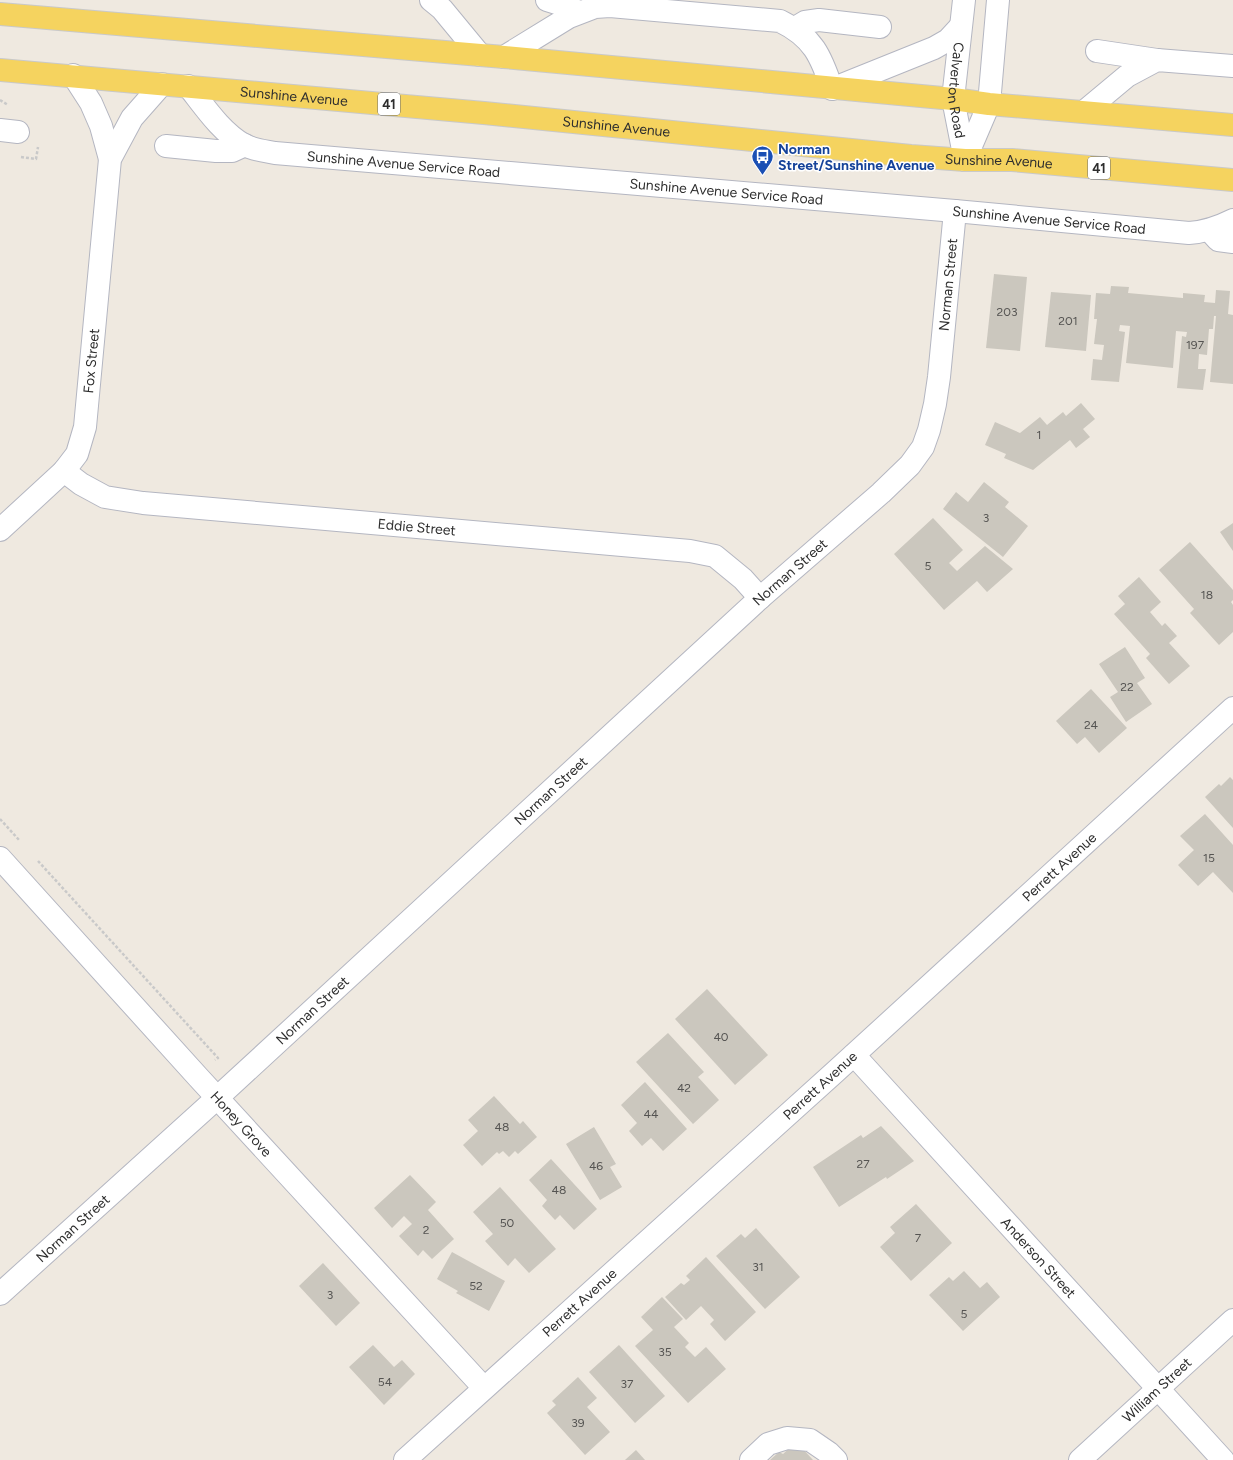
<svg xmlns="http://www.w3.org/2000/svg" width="1233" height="1460" font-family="Figtree,sans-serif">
  <rect width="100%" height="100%" fill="#efe9e0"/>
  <g fill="#cbc7be">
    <polygon points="994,274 1027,277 1020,351 986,348"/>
    <polygon points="1111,286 1129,287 1128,293 1183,298 1183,293 1205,295 1204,302 1215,303 1216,290 1230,291 1228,314 1233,315 1233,384 1210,382 1216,316 1214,316 1213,329 1209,329 1207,355 1199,354 1198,369 1206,369 1203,390 1177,388 1182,336 1186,337 1187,332 1176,331 1173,368 1126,363 1130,326 1120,325 1119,331 1125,332 1119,382 1091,380 1093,359 1102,360 1104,345 1094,344 1097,319 1094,319 1096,293 1110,294"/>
    <polygon points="1051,292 1091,295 1086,351 1045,347"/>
    <polygon points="1081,403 1095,419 1083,429 1090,437 1076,448 1070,440 1033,470 1004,458 1006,454 985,445 995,422 1020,433 1040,417 1047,425 1063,412 1066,416"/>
    <polygon points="984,482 1009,502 1005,507 1028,526 1003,557 943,509 956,492 968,502"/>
    <polygon points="933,518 963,550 949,563 957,571 985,546 1013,569 987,592 977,581 944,610 894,554"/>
    <polygon points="1233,523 1233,551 1220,532"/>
    <polygon points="1190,542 1233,590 1233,600 1231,602 1233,605 1233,632 1219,645 1190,613 1194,609 1159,570"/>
    <polygon points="1139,577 1161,602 1150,612 1162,626 1165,623 1177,636 1169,643 1190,666 1169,684 1146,658 1150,654 1114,614 1125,604 1118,596"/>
    <polygon points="1125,647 1145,678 1137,683 1152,704 1126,722 1110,697 1118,692 1099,664"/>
    <polygon points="1091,689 1127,728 1099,753 1085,737 1077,744 1056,721"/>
    <polygon points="1230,777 1233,780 1233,828 1205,797 1219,784 1221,786"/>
    <polygon points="1205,814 1233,845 1233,893 1213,872 1198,886 1178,865 1194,850 1180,836"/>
    <polygon points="707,989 768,1055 735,1085 675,1019"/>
    <polygon points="668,1033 704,1072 698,1077 719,1100 693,1124 636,1062"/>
    <polygon points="645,1082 687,1129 663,1151 651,1138 642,1146 629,1131 637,1123 621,1105"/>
    <polygon points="494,1096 520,1124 523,1121 537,1137 518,1154 515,1151 509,1157 503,1151 499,1154 497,1152 482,1166 463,1145 478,1131 468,1120"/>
    <polygon points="881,1126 914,1161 887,1179 886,1177 839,1207 813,1167 861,1135 863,1138"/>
    <polygon points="594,1127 616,1164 610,1167 622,1187 600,1200 566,1144"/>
    <polygon points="551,1159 597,1209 574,1230 560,1215 555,1220 542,1206 547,1200 529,1180"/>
    <polygon points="410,1175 436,1202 428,1210 454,1239 432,1259 423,1250 418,1256 399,1236 412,1224 404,1216 392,1228 374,1208"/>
    <polygon points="500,1187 556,1249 529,1273 515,1258 508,1266 485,1241 493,1234 473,1212"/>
    <polygon points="916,1204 952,1243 911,1281 880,1247 895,1233 890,1227"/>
    <polygon points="756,1228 800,1277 765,1309 716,1256 741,1234 745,1238"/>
    <polygon points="452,1252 505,1281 489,1311 456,1293 458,1291 437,1279"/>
    <polygon points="706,1257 756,1312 725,1341 710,1324 714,1320 701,1306 686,1320 665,1297 681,1283 684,1285 690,1280 686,1276"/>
    <polygon points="323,1263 360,1303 336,1326 299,1286"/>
    <polygon points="964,1271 980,1288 987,1282 1000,1297 963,1331 929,1295 949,1277 953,1281"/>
    <polygon points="662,1297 683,1319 674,1327 689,1343 685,1347 695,1357 706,1347 726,1369 688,1403 635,1346 653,1330 641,1317"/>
    <polygon points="373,1345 394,1367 402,1360 415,1374 384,1405 349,1367"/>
    <polygon points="619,1345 665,1396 635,1423 589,1372"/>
    <polygon points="578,1377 597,1398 587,1407 610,1432 585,1455 547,1413 556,1405 552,1401"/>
    <polygon points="793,1445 801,1447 813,1460 770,1460 779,1452 783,1454"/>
    <polygon points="636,1450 645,1460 625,1460"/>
  </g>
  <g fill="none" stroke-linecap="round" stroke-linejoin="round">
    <defs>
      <g id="minor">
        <polyline points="431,0 442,9 480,55"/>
        <polyline points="547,0 566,6 579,12"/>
        <path id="s1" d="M964,0L953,99L965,160"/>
        <polyline points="795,28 805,22 819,20 880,27"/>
        <polyline points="1097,51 1157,60"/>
        <path d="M504,57L569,17L595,7L610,6L780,21C813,37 821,56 832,89L934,48L948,40L960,27"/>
        <polyline points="73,75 91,103 101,126 110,159"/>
        <path id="s2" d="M188,86C204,106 221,132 244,145C254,150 265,151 275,153L955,211L1189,233C1205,232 1219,227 1233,220"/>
        <polyline points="1085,111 1127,76 1157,60 1233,66"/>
        <polyline points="0,130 18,132"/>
        <polyline points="166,146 216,151 232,151 245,145"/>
        <polyline points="965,160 989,104 998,0"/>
        <polyline points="1209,230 1218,240 1233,242"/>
        <path id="s3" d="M64,471L81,484L105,497L143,503L690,551L715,556L743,579L760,598"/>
        <path id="s4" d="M0,530L64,471L77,454L85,427L110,159L132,118L162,84"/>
        <path id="s5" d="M0,858L198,1077L484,1388"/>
        <path id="s6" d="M854,1055L1223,1460"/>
        <path id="s7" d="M0,1294L217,1098L760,598L881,493L910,465L923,447L929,430L935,404L939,377L955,211"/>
        <path id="s8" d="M405,1460L835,1072L1233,708"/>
        <polyline points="751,1460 768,1444 787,1438 810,1440 829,1453 836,1460"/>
        <path id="s9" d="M1080,1460L1233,1320"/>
      </g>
      <g id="major">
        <polyline points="0,14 504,57 953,99 989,104 1233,125"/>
        <path id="s10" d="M0,70L484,113L911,156L965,160H1012L1233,180"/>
      </g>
    </defs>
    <use href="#minor" stroke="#b4b6c1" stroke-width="24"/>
    <use href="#major" stroke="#c9c9c9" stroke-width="24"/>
    <g stroke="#c9c9c9" stroke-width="2.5" stroke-dasharray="3 2" stroke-linecap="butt">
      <polyline points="0,100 8,105"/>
      <polyline points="21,157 36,159 38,147"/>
      <polyline points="0,819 20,841"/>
      <polyline points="38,861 218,1058 215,1060"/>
    </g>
    <use href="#minor" stroke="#fff" stroke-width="22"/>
    <use href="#major" stroke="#f5d35f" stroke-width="22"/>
  </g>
  <defs>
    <symbol id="bus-pin" viewBox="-11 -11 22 30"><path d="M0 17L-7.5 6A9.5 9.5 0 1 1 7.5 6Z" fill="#1a4fb4" stroke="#fff"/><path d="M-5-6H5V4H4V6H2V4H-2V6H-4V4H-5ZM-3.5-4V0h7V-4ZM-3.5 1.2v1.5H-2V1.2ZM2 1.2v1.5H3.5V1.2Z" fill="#fff"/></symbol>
  </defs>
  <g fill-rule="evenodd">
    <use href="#bus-pin" x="750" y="144" width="25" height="34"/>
  </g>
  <g text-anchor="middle" stroke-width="3" stroke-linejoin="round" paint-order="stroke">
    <g font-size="12" fill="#555452">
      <text x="1007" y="316">203</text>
      <text x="1068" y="325">201</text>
      <text x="1195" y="349">197</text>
      <text x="1039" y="439">1</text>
      <text x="986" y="522">3</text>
      <text x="928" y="570">5</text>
      <text x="1207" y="599">18</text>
      <text x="1127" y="691">22</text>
      <text x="1091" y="729">24</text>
      <text x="1209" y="862">15</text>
      <text x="721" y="1041">40</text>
      <text x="684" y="1092">42</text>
      <text x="651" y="1118">44</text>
      <text x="502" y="1131">48</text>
      <text x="863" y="1168">27</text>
      <text x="596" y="1170">46</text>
      <text x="559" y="1194">48</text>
      <text x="507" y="1227">50</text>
      <text x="426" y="1234">2</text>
      <text x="918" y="1242">7</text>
      <text x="758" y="1271">31</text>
      <text x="476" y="1290">52</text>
      <text x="330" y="1299">3</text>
      <text x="964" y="1318">5</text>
      <text x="665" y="1356">35</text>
      <text x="385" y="1386">54</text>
      <text x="627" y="1388">37</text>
      <text x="578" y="1427">39</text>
    </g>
    <g fill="#fff" stroke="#6d6d6d" stroke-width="1">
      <rect x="378" y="93" width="22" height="22" rx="3"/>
      <rect x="1088" y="157" width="22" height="22" rx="3"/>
    </g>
    <g font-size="13" font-weight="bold" fill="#2e2e2e">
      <text x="389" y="109">41</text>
      <text x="1099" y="173">41</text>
    </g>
    <g font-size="14" fill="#2e2e2e" stroke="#fff">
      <text dy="5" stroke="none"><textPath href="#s1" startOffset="91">Calverton Road</textPath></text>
      <text dy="5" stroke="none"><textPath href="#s10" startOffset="295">Sunshine Avenue</textPath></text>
      <text dy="5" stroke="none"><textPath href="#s10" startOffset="619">Sunshine Avenue</textPath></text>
      <text dy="5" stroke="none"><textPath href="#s10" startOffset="1003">Sunshine Avenue</textPath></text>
      <text dy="5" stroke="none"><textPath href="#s2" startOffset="243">Sunshine Avenue Service Road</textPath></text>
      <text dy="5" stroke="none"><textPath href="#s2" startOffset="567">Sunshine Avenue Service Road</textPath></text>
      <text dy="5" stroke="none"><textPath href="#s2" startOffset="891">Sunshine Avenue Service Road</textPath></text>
      <text dy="5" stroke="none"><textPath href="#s7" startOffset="1418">Norman Street</textPath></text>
      <text dy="5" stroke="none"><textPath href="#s4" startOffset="203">Fox Street</textPath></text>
      <text dy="5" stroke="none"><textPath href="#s3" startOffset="362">Eddie Street</textPath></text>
      <text dy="5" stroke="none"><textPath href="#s7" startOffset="1070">Norman Street</textPath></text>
      <text dy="5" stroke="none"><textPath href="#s7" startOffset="746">Norman Street</textPath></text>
      <text dy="5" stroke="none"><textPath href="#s8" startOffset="883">Perrett Avenue</textPath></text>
      <text dy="5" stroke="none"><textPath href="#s7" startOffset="422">Norman Street</textPath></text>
      <text dy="5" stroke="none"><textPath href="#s8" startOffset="559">Perrett Avenue</textPath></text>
      <text dy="5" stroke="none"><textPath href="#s5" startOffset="359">Honey Grove</textPath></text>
      <text dy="5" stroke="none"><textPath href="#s7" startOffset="98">Norman Street</textPath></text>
      <text dy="5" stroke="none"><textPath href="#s6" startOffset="274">Anderson Street</textPath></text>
      <text dy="5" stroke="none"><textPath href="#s8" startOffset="235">Perrett Avenue</textPath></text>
      <text dy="5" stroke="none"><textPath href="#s9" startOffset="104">William Street</textPath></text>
    </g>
    <g font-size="14" font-weight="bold" fill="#164399" stroke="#fff" text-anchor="start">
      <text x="778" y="154">Norman<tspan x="778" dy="16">Street/Sunshine Avenue</tspan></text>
    </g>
  </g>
</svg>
